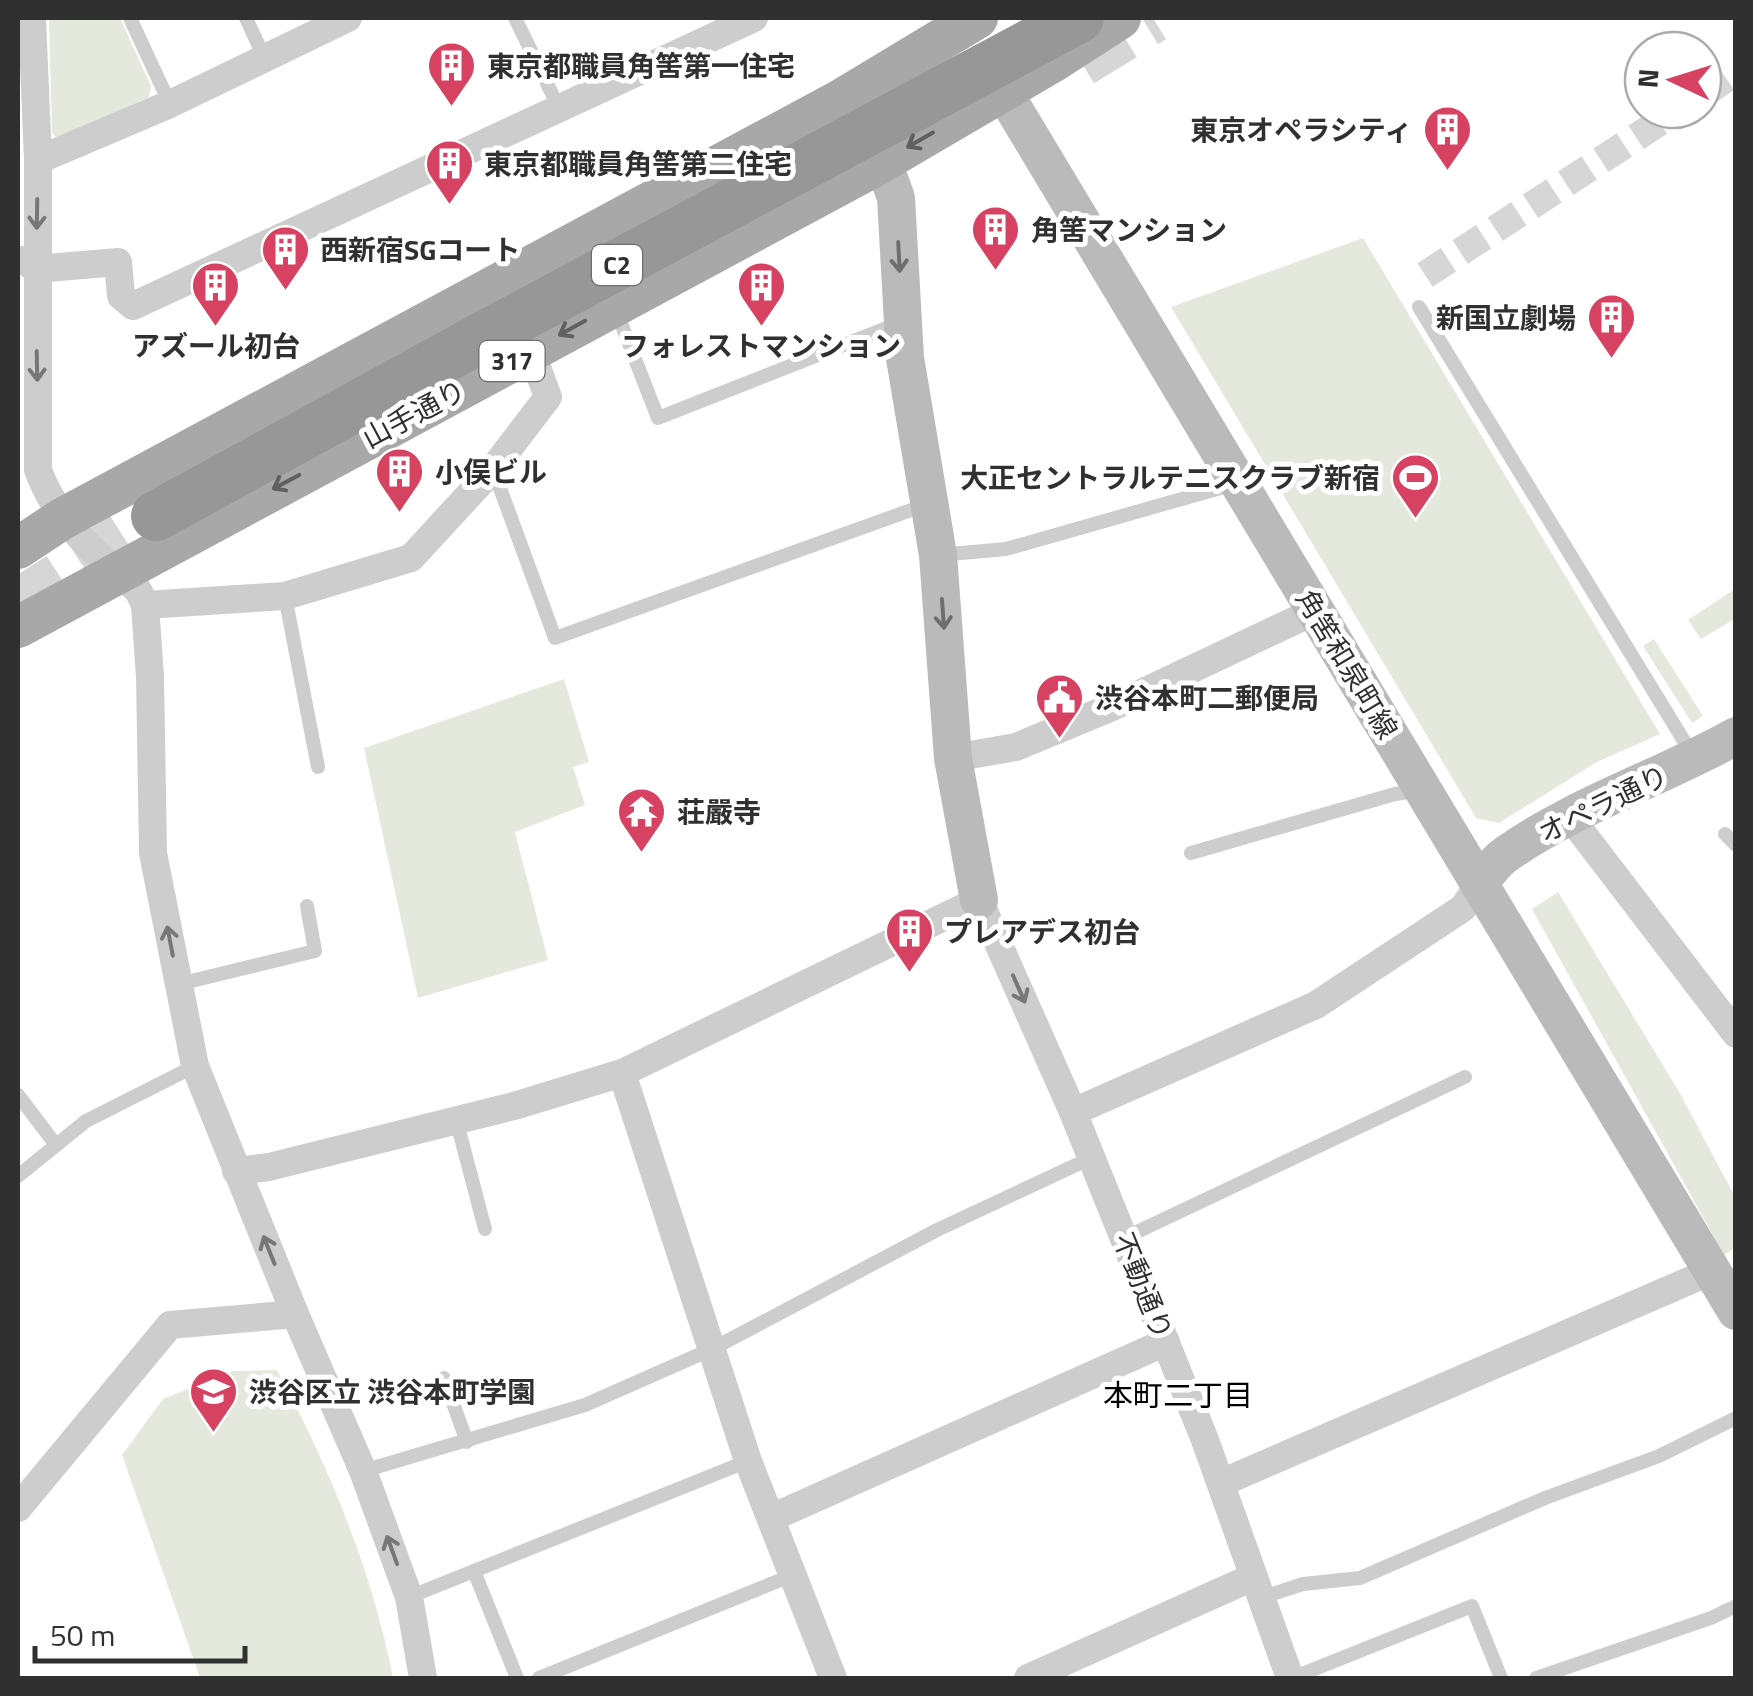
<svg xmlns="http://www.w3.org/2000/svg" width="1753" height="1696" font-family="'Titillium Web','Noto Sans JP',sans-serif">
  <rect width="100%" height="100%" fill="#fff"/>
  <g fill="#e5e9dd">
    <polygon points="49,18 120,18 151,86 149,97 58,139 52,133"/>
    <polygon points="1363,238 1660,734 1597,762 1499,823 1476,818 1171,307"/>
    <polygon points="1735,589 1735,619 1701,639 1688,620"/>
    <polygon points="1654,639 1703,716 1692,723 1643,646"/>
    <polygon points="564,679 589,762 573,767 585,805 515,832 548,960 418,998 364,748"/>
    <polygon points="1558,892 1681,1095 1735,1197 1735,1248 1724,1255 1532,909"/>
    <path d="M277,1370C328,1464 373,1573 393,1678H200L122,1455L163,1399L232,1371Z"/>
  </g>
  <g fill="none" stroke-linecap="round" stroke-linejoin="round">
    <g stroke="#d6d6d6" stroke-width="28" stroke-dasharray="28 14" stroke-linecap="butt">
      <polyline points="1703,94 1736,72"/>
      <polyline points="1425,275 1678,110"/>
    </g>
    <g stroke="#d6d6d6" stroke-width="50" stroke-dasharray="50 25" stroke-linecap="butt">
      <polyline points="1081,62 1153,18"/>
      <polyline points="18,604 156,516"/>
    </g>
    <g stroke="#cdcdcd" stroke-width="14">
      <polyline points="130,18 170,104"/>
      <polyline points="246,18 264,57"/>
      <polyline points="515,18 559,108"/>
      <polyline points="1419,307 1692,754"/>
      <polyline points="616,310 658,418 902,322"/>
      <polyline points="493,469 555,638 928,504"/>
      <polyline points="939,555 1006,549 1238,483"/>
      <polyline points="285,596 318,767"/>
      <polyline points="1725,834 1736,845"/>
      <polyline points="1191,853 1395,794 1421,790"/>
      <polyline points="179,984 315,951 307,906"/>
      <polyline points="18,1095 56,1145"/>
      <polyline points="456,1119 485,1229"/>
      <polyline points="18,1176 86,1121 195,1066"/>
      <polyline points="1124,1238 1465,1077"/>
      <polyline points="444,1378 467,1442"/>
      <polyline points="363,1471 585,1405 712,1349 937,1230 1091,1158"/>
      <polyline points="474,1571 517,1678"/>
      <polyline points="409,1597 748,1461"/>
      <polyline points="1260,1598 1303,1584 1360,1578 1545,1498 1659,1456 1736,1418"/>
      <polyline points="539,1678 793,1575"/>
      <polyline points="1292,1678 1472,1606 1501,1678"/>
      <polyline points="1536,1678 1711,1618 1736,1606"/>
    </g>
    <g stroke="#cdcdcd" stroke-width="28">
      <path d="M32,18L38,160V470C57,522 97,556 138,590L145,605L150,677L153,853L195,1066L295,1314L363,1471L409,1597L423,1678"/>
      <polyline points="38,160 170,104 348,18"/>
      <polyline points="23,260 36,269 118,262 121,296 133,306 754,18"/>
      <polyline points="145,605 285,596 411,558 493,469 548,397 531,351"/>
      <polyline points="953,758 1016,747 1112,707 1315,611"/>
      <polyline points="1570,817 1736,1034"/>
      <polyline points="622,1073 748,1461 833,1678"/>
      <polyline points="1073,1112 1316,1005 1463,908 1479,884"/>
      <polyline points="236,1171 269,1167 514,1106 622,1073 979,900 1073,1112 1205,1440 1290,1678"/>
      <polyline points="1221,1483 1712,1271"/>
      <polyline points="18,1508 170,1325 295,1314"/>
      <polyline points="771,1518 1166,1342"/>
      <polyline points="1028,1678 1253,1577"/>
    </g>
    <g stroke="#bababa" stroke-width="38">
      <polyline points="988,66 1736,1311"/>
      <polyline points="878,164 890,181 896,198 905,358 938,555 953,758 979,900"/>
      <path d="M1479,884C1487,874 1495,862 1505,855C1575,805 1661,778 1736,736"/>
    </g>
    <g stroke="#a8a8a8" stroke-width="42">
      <polyline points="18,548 62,519 841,100 977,18"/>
      <polyline points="18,627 878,164 1052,62 1120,18"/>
    </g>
    <polyline stroke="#979797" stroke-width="50" points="156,516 488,334 1079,18"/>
  </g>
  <defs><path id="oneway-shaft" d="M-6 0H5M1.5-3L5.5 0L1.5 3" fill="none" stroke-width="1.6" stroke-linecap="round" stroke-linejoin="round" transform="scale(2.5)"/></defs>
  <g stroke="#606060">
    <use href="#oneway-shaft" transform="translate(920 140) rotate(150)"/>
    <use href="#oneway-shaft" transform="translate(572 328) rotate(151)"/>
    <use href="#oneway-shaft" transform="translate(286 482) rotate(152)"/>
  </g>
  <g stroke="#777">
    <use href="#oneway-shaft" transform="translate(37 214) rotate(91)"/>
    <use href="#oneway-shaft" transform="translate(37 366) rotate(89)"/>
    <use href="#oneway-shaft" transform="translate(170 941) rotate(-101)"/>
    <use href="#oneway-shaft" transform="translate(1019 989) rotate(66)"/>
    <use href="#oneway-shaft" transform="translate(269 1250) rotate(-112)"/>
    <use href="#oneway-shaft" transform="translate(392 1550) rotate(-110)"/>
  </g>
  <g stroke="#6e6e6e">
    <use href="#oneway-shaft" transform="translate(899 257) rotate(87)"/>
    <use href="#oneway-shaft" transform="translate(943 614) rotate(86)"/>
  </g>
  <defs>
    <symbol id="building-pin" viewBox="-11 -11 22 30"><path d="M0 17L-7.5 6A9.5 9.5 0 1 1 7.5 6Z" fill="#d74262" stroke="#fff"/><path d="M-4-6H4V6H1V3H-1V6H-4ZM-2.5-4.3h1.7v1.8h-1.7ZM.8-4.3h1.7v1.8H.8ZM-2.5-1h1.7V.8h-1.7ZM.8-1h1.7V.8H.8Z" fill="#fff"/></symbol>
    <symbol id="stadium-pin" viewBox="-11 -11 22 30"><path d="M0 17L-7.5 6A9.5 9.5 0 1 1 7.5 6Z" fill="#d74262" stroke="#fff"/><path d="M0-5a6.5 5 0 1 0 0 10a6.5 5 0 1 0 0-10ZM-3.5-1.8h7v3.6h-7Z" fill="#fff"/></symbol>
    <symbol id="civic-pin" viewBox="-11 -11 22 30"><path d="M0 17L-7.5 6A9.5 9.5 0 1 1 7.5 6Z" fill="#d74262" stroke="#fff"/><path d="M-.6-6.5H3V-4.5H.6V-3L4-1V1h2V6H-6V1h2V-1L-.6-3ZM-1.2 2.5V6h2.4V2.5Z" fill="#fff"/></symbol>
    <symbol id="temple-pin" viewBox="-11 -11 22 30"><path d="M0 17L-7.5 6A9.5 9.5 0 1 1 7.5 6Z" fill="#d74262" stroke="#fff"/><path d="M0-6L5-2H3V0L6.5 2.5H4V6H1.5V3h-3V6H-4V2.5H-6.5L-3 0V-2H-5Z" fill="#fff"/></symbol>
    <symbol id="school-pin" viewBox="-11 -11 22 30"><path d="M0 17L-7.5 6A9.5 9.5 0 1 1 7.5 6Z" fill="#d74262" stroke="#fff"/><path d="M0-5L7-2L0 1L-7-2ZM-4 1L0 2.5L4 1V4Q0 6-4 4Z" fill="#fff"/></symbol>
  </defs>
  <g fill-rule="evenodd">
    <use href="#building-pin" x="424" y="38" width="55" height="75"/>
    <use href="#building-pin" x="1420" y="102" width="55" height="75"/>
    <use href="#building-pin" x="422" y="136" width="55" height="75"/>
    <use href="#building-pin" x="968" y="202" width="55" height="75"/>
    <use href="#building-pin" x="258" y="222" width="55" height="75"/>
    <use href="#building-pin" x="188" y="258" width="55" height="75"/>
    <use href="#building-pin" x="734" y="258" width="55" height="75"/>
    <use href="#building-pin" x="1584" y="290" width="55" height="75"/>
    <use href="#building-pin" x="372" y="444" width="55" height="75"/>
    <use href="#stadium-pin" x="1388" y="450" width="55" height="75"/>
    <use href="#civic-pin" x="1032" y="670" width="55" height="75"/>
    <use href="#temple-pin" x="614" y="784" width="55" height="75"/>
    <use href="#building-pin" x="882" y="904" width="55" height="75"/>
    <use href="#school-pin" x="186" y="1364" width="55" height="75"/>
  </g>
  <g text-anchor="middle" stroke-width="10" stroke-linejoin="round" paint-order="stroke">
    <g fill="#fff" stroke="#6e6e6e" stroke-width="2.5">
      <rect x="592" y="245" width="50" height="40" rx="8"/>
      <rect x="479.5" y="341" width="65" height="40" rx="8"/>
    </g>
    <g font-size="25" font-weight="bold" fill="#303030">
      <text x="617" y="274">C2</text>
      <text x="512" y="370">317</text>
    </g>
    <g font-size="28" font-weight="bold" fill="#303030" stroke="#fff" text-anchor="start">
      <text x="487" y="76">東京都職員角筈第一住宅</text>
      <text x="1412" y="140" text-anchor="end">東京オペラシティ</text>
      <text x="484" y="174">東京都職員角筈第二住宅</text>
      <text x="1031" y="240">角筈マンション</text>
      <text x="320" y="260">西新宿SGコート</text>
      <text x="1576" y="328" text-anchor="end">新国立劇場</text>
      <text x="216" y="356" text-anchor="middle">アズール初台</text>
      <text x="761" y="356" text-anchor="middle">フォレストマンション</text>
      <text x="435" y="482">小俣ビル</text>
      <text x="1380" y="488" text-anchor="end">大正セントラルテニスクラブ新宿</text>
      <text x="1095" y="708">渋谷本町二郵便局</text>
      <text x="677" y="822">荘嚴寺</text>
      <text x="944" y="942">プレアデス初台</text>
      <text x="249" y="1402">渋谷区立 渋谷本町学園</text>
    </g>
    <g font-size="28" fill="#303030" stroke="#fff">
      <text transform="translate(414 414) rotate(-28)" y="10">山手通り</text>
      <text transform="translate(1347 664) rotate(59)" y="10">角筈和泉町線</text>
      <text transform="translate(1603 804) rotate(-26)" y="10">オペラ通り</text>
      <text transform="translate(1143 1286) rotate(68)" y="10">不動通り</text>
    </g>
    <g font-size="30" fill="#000" stroke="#fff">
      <text x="1178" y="1406">本町二丁目</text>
    </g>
  </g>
  <rect width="1753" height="1696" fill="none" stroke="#303030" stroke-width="40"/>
  <g transform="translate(1673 80) rotate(274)"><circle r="48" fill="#ffffff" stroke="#acacac" stroke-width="2.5"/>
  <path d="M0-8L18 38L0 25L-18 38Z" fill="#d74262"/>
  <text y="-15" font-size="28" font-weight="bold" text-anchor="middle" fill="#303030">N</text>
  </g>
  <path d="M35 1646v15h210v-15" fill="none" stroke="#303030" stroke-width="5"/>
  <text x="50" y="1646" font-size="30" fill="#303030" stroke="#ffffff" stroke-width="8" paint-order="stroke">50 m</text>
</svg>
